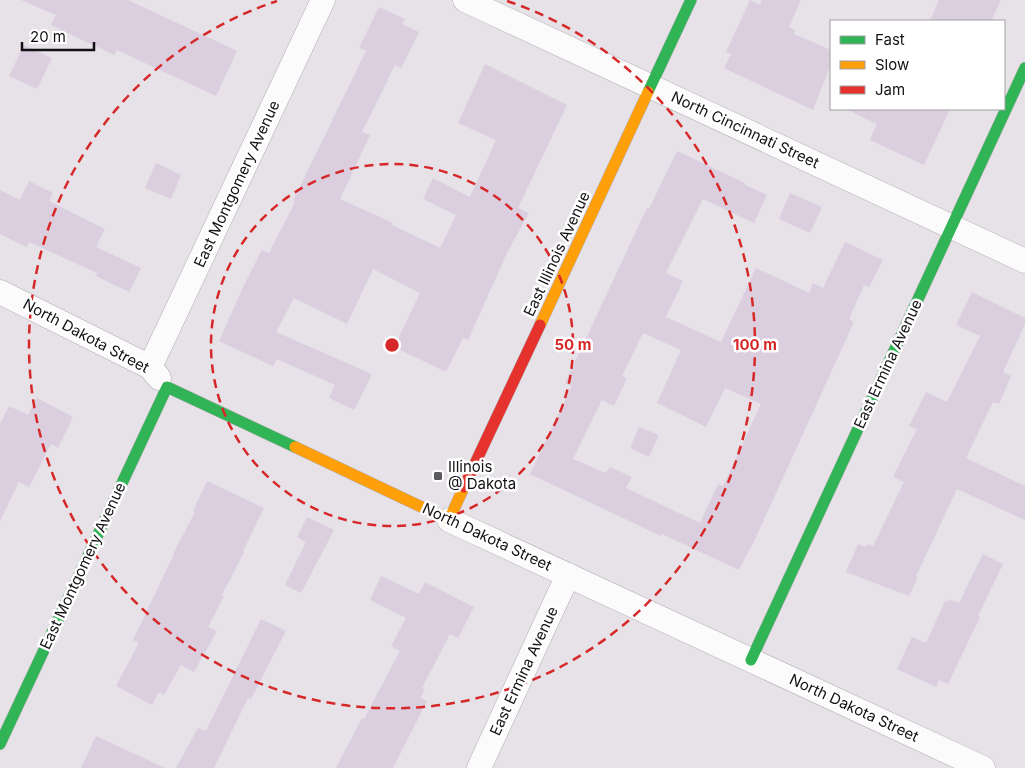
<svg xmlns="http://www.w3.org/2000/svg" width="1025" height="768" font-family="Inter,sans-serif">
  <rect width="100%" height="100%" fill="#e6e2e8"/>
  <g fill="#dacedf" fill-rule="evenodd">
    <polygon points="21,0 128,0 237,51 216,96 117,50 114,55 51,25 56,15"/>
    <polygon points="750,0 760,5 762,0 801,0 789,27 795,30 794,34 831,50 831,64 813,110 724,68 731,54 726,52"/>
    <polygon points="939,0 1001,0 991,21 930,21"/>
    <polygon points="379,7 405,19 402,24 419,32 401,68 395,65 362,132 370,135 340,199 393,223 392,225 440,248 456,215 423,199 433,178 470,197 496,140 458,123 485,64 567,105 518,208 529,213 508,251 468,340 463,338 446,372 394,347 420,293 373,269 347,324 294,298 276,332 372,374 354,410 329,398 335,385 277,359 273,366 219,341 244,285 262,250 269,253 295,202 293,201 366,51 359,48"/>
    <polygon points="24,45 52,58 37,89 9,76"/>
    <polygon points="846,109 950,109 924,165 870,140 877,124"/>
    <path d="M677,151L745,183V185L767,195L754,223L703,199L666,273L683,281L666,317L721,342L756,268L809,293L813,283L823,288L845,242L883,260L869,287L864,285L849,319L854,322L756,537L739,570L662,534L661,536L530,474L572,386L565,383L647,208L649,209ZM643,333L681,350L657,403L706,427L725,388L761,404L723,486L718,484L700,523L626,488L632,477L610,467L606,473L573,459L602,400L614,406L627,378L622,376Z"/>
    <polygon points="156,163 181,175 171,199 145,188"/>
    <polygon points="29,181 53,193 49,201 105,229 96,247 141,268 129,292 96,276 97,273 40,247 29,242 27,247 0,234 0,190 20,200"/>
    <polygon points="790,193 822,207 810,233 779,219"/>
    <polygon points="972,292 1025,318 1025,324 1003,372 1011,376 999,404 993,402 966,458 1025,486 1025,520 957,489 916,576 918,577 909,596 846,572 858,544 866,547 868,544 873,546 904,482 893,477 917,429 909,426 926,392 947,402 980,336 956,325"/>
    <polygon points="37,398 73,417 58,448 51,444 29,487 19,482 0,521 0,424 9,406 28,415"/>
    <polygon points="639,427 659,435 649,457 630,448"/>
    <polygon points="207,481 264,508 243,551 244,552 222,595 224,596 208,627 217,631 194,672 181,665 164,695 159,692 152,705 116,686 139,643 133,640 174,554 173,554 195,512 193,511"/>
    <polygon points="307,517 334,530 301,593 285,585 306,542 297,537"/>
    <polygon points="983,554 1003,564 978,616 980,617 948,684 939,680 936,687 897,669 912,637 926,643 945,601 947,602 948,599 959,603"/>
    <polygon points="381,576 419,594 425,582 474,607 458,638 450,634 422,688 425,689 421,698 427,701 393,768 336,768 362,718 364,719 400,651 391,646 406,618 370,600"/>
    <polygon points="261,619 286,631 251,699 248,698 214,768 176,768 198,728 206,731"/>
    <polygon points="96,736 165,768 81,768"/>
  </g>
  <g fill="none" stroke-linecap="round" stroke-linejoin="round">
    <defs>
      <g id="street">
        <polyline points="465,0 1025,261"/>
        <polyline points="0,292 150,367 159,378"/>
        <polyline points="150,367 323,0"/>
        <polyline points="449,520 983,768"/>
        <polyline points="479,768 568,575"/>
      </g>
      <g id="fast">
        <polyline points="648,92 691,0"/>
        <polyline points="751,660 1025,68"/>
        <polyline points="0,744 167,387 295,447"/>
      </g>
      <g id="slow">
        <polyline points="540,325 648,92"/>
        <polyline points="295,447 449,520 464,487"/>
      </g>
      <polyline id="jam" points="464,487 540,325"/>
    </defs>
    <use href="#street" stroke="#b1aeb3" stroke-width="25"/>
    <use href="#fast" stroke="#b1aeb3" stroke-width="12"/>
    <use href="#slow" stroke="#b1aeb3" stroke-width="12"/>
    <use href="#jam" stroke="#b1aeb3" stroke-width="12"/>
    <use href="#street" stroke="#fbfbfc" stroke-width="24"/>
    <use href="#fast" stroke="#30b455" stroke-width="11"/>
    <use href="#slow" stroke="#ff9f0a" stroke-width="11"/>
    <use href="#jam" stroke="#e5322d" stroke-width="11"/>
  </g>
  <g fill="none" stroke="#d62828" stroke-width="2.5" stroke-dasharray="9 6">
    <circle cx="392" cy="345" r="181"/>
    <path d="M507 1A363 363 0 1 1 277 1"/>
  </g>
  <rect fill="#5d5a5f" stroke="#fff" stroke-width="2" x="433" y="471" width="10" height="10" rx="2.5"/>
  <g text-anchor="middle" stroke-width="5" stroke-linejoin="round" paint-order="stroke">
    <g font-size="15" fill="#131115" stroke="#fff">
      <text transform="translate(745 130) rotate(25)" y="5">North Cincinnati Street</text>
      <text transform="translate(237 184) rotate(-65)" y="5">East Montgomery Avenue</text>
      <text transform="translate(557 254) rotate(-65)" y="5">East Illinois Avenue</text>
      <text transform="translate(86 336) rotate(28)" y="5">North Dakota Street</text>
      <text transform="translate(888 364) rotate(-65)" y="5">East Ermina Avenue</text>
      <text transform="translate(487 537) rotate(25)" y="5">North Dakota Street</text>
      <text transform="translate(83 566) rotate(-65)" y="5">East Montgomery Avenue</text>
      <text transform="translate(524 671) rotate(-65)" y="5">East Ermina Avenue</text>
      <text transform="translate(854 708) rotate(25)" y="5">North Dakota Street</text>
    </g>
    <g font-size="15" fill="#131115" stroke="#fff" text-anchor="start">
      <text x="448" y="472">Illinois<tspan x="448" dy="17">@ Dakota</tspan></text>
    </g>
  </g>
  <circle cx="392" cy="345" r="8" fill="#d62828" stroke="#fff" stroke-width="2.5"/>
  <g font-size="15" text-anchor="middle" font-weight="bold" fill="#d62828" stroke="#fff" stroke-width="5" stroke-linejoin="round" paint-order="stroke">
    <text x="573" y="350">50 m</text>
    <text x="755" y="350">100 m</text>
  </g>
  <rect x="830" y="20" width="175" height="90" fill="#ffffff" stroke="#a1a0a1"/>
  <rect x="840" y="36" width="25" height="8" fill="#30b455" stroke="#a1a0a1"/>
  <text x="875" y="45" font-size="15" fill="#131115">Fast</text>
  <rect x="840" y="61" width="25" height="8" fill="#ff9f0a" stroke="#a1a0a1"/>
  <text x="875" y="70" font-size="15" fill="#131115">Slow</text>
  <rect x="840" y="86" width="25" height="8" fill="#e5322d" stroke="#a1a0a1"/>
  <text x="875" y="95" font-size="15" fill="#131115">Jam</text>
  <path d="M22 42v8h72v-8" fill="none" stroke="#131115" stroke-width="2.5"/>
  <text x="30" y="42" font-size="15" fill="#131115" stroke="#ffffff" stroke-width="4" paint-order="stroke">20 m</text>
</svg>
